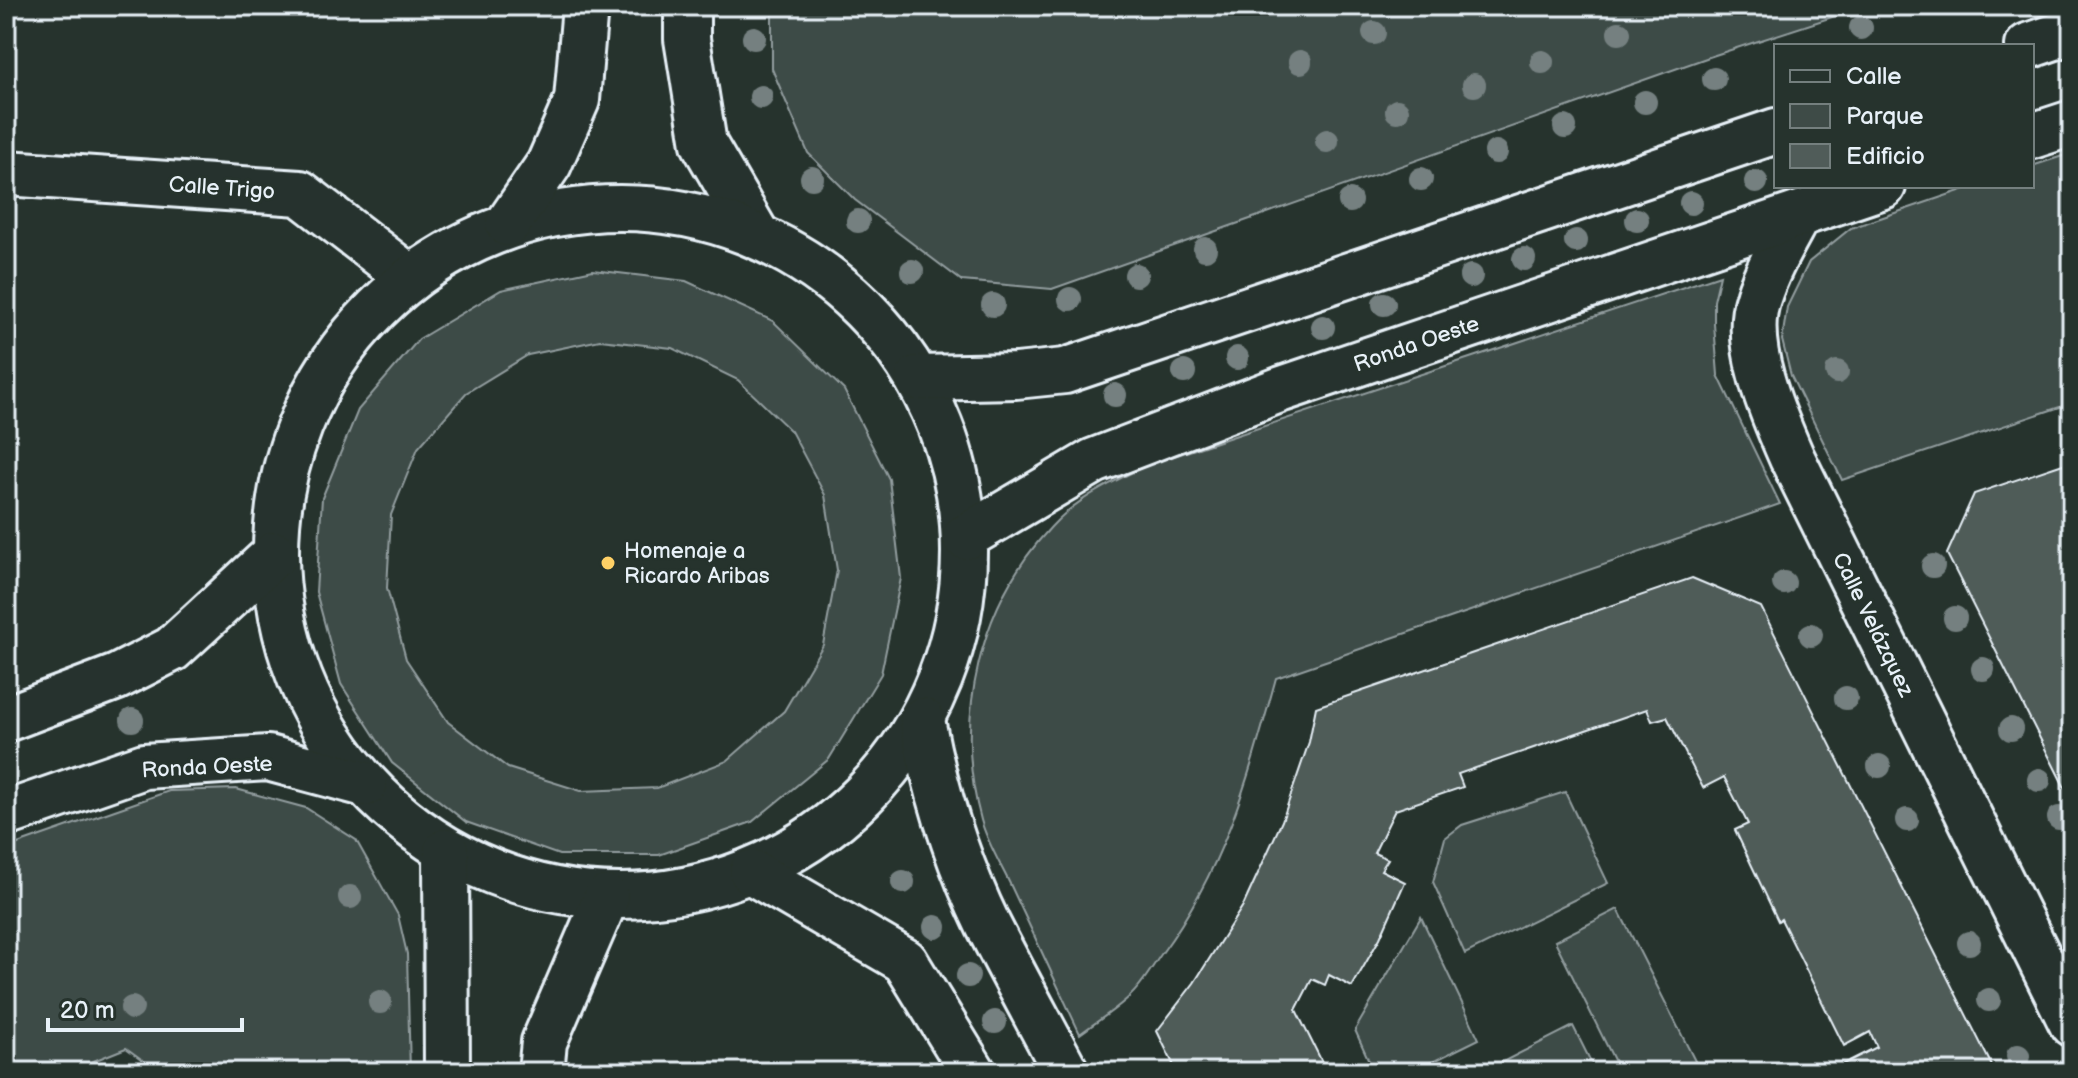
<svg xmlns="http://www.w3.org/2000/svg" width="2078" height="1078" font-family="'Balsamiq Sans',sans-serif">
  <rect width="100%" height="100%" fill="#26332d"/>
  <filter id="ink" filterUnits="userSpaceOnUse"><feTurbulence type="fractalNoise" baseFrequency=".0125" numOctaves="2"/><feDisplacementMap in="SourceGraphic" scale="16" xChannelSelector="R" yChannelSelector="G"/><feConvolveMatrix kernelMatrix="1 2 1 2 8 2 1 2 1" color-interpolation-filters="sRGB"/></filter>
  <g filter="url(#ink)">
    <g fill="#3e4b47" stroke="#939ea0" stroke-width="2" fill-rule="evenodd">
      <polygon points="772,6 1866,6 1712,56 1052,289 962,281 855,200 808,153 772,69"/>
      <polygon points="2072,153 2072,403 1842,480 1791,376 1782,340 1787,307 1809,262 1851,228 1974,186 2032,186 2032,166"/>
      <path d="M593,270L686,281L773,321L844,390L889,479L901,578L881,674L829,759L752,822L659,855H559L466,822L392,763L341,684L316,592L322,498L358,410L419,339L501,290ZM600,340L672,348L738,380L791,431L825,495L837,570L823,645L784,711L727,761L657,788L581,791L508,768L448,722L406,659L387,588L391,515L418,448L466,393L528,355Z"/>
      <path d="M1720,275L1714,301V324L1718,375L1780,504L1276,678C1248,779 1225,867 1162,953C1152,967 1142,986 1129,997C1114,1011 1096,1022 1080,1034C1057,985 1034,935 1011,886C1001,865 987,842 981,820C953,718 979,604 1051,527C1077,498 1113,482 1147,465Z"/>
      <polygon points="236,789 306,808 356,840 398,915 407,954 410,1072 159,1072 126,1048 66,1072 6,1072 6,848 169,791"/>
      <polygon points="1565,792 1608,883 1465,954 1433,882 1445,838 1462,825"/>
      <polygon points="1618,909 1696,1063 1677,1072 1620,1072 1555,941"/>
      <polygon points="1421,917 1479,1039 1412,1072 1374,1072 1355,1030"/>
      <polygon points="1573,1026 1596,1072 1483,1072"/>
    </g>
    <g fill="#505c59" stroke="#e8f1f8" stroke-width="2">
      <polygon points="2072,461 2072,570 2067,572 2072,583 2072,802 1947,554 1974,494"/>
      <polygon points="1692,578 1761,607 1995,1072 1846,1072 1843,1064 1877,1047 1870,1032 1844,1046 1781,919 1778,921 1735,830 1748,824 1724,777 1703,788 1667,717 1652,721 1647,709 1458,774 1463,787 1395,810 1374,853 1388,859 1381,870 1405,882 1380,938 1352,987 1329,975 1325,985 1312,979 1296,1010 1322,1062 1304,1072 1177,1072 1157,1031 1194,983 1244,904 1282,821 1309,742 1316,707"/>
    </g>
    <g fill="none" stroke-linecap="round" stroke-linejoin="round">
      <defs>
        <g id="minor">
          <polyline points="6,173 300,193 409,277"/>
          <path d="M1798,215C1784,241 1767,269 1758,298C1742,345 1773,415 1792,458L2072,1024"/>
        </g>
        <g id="major">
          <polyline points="687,6 687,39 704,144 757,235"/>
          <polyline points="2028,46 2072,31"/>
          <polyline points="2032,136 2072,123"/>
          <circle cx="620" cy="552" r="344"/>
          <polyline points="508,224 549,164 577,100 585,6"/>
          <polyline points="918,378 1016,376 1065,371 1776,131"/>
          <polyline points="965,537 1094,461 1282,389 1883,186"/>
          <polyline points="6,719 117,677 172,649 275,554"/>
          <path d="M922,720C935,789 957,861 988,925C1013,974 1040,1023 1066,1072"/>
          <polyline points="6,814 144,766 268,758 365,784"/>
          <polyline points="446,851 447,1072"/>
          <polyline points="752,872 905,961 973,1072"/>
          <polyline points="541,1072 544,1042 606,898"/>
        </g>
      </defs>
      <use href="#minor" stroke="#e8f1f8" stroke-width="50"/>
      <use href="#major" stroke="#e8f1f8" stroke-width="50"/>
      <use href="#minor" stroke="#26332d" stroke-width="44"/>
      <use href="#major" stroke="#26332d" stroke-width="44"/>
    </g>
    <g fill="#758080">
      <circle cx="1861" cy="28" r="12"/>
      <circle cx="1374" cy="33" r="12"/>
      <circle cx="1619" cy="33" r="12"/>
      <circle cx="754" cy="38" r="12"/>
      <circle cx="1300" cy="62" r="12"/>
      <circle cx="1542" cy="62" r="12"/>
      <circle cx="1714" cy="79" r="12"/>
      <circle cx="1474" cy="85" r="12"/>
      <circle cx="761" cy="97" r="12"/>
      <circle cx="1645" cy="102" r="12"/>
      <circle cx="1397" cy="111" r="12"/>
      <circle cx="1565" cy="127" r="12"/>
      <circle cx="1327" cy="141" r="12"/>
      <circle cx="1496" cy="152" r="12"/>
      <circle cx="812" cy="178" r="12"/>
      <circle cx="1421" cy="179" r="12"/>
      <circle cx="1756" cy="182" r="12"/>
      <circle cx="1350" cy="201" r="12"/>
      <circle cx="1691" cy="203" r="12"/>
      <circle cx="1637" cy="220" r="12"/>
      <circle cx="858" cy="221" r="12"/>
      <circle cx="1576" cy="241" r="12"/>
      <circle cx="1205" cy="249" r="12"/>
      <circle cx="1524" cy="259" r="12"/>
      <circle cx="912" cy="271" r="12"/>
      <circle cx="1136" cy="275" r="12"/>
      <circle cx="1471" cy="276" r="12"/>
      <circle cx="1070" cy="299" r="12"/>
      <circle cx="1384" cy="304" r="12"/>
      <circle cx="993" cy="305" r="12"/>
      <circle cx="1323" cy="327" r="12"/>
      <circle cx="1237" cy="358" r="12"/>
      <circle cx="1184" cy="372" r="12"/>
      <circle cx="1837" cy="372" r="12"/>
      <circle cx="1115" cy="395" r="12"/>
      <circle cx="1933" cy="566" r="12"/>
      <circle cx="1784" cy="583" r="12"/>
      <circle cx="1955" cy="618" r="12"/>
      <circle cx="1811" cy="635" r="12"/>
      <circle cx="1983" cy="669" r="12"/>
      <circle cx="1846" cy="698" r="12"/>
      <circle cx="132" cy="720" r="12"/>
      <circle cx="2011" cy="729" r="12"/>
      <circle cx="1879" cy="766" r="12"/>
      <circle cx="2039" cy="780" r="12"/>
      <circle cx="2059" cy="818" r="12"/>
      <circle cx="1907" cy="820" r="12"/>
      <circle cx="903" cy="882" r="12"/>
      <circle cx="350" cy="897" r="12"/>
      <circle cx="935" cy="927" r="12"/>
      <circle cx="1969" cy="943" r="12"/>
      <circle cx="968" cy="976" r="12"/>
      <circle cx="1989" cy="1000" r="12"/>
      <circle cx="380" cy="1002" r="12"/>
      <circle cx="132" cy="1008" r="12"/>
      <circle cx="995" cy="1022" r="12"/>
      <circle cx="2018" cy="1056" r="12"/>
    </g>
  </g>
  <circle fill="#ffd166" stroke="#26332d" stroke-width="3" cx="608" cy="563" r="8"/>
  <g text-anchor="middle" stroke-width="6" stroke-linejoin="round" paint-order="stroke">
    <g font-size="22" fill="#e8f1f8" stroke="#26332d">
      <text transform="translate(222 187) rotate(4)" y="8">Calle Trigo</text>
      <text transform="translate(1416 343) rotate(-19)" y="8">Ronda Oeste</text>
      <text transform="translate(1874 624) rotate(64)" y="8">Calle Velázquez</text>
      <text transform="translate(207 766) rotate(-3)" y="8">Ronda Oeste</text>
    </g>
    <g font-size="22" fill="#e8f1f8" stroke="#26332d" text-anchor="start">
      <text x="624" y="558">Homenaje a<tspan x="624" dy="25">Ricardo Aribas</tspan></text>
    </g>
  </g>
  <rect width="2078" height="1078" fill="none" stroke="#26332d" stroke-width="32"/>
  <rect x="16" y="16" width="2046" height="1046" fill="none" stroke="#e8f1f8" stroke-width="3" filter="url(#ink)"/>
  <rect x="1774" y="44" width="260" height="144" fill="#26332d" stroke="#747f7e" stroke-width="2"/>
  <rect x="1790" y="70" width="40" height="12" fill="#26332d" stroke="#747f7e" stroke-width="2"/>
  <text x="1846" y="84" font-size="24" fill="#e8f1f8">Calle</text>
  <rect x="1790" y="104" width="40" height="24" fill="#3e4b47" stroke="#747f7e" stroke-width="2"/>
  <text x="1846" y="124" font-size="24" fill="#e8f1f8">Parque</text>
  <rect x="1790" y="144" width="40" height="24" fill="#505c59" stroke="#747f7e" stroke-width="2"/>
  <text x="1846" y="164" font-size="24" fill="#e8f1f8">Edificio</text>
  <path d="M48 1018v12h194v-12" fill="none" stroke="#e8f1f8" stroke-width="4"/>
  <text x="60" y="1018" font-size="24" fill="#e8f1f8" stroke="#26332d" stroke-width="6" paint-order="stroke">20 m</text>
</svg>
